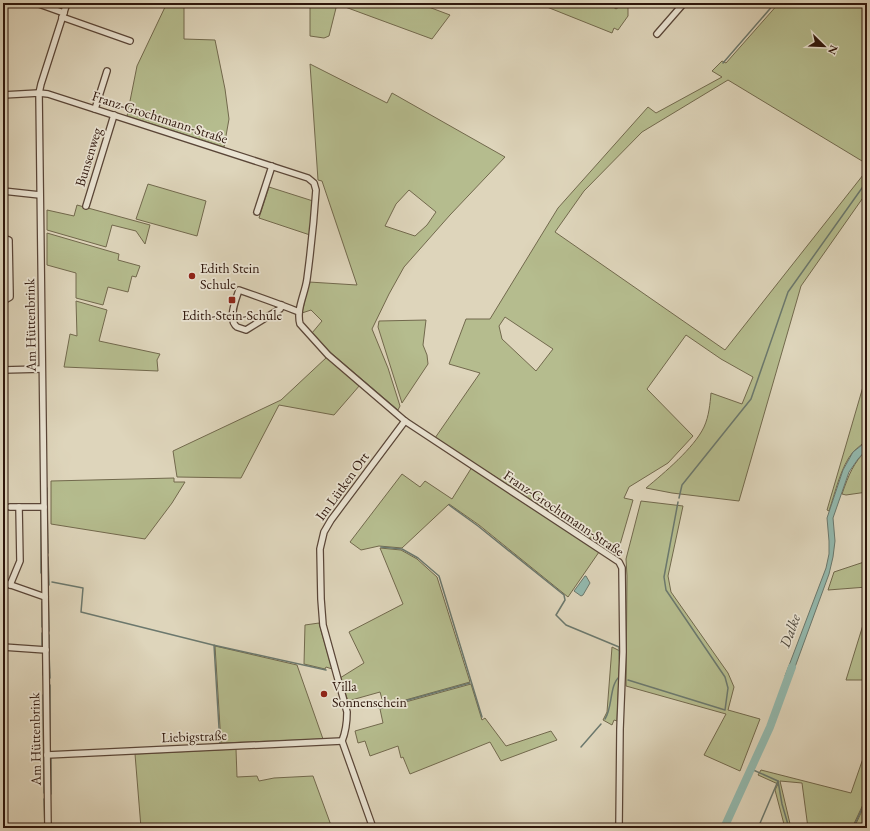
<svg xmlns="http://www.w3.org/2000/svg" width="870" height="831" font-family="'EB Garamond',serif">
  <rect width="100%" height="100%" fill="#ded5bb"/>
  <filter id="stains"><feTurbulence type="fractalNoise" baseFrequency=".005" numOctaves="4"/><feColorMatrix values="0 0 0 0 .2 0 0 0 0 .09 0 0 0 0 .02 0 0 0 .5 -.17"/></filter>
  <radialGradient id="worn" r=".72"><stop offset=".6" stop-color="#630" stop-opacity="0"/><stop offset="1" stop-color="#630" stop-opacity=".3"/></radialGradient>
  <g fill="#b5bc8e" stroke="#72694d" fill-rule="evenodd">
    <polygon points="310,3 418,3 450,15 432,39 337,4 329,36 324,38 310,36"/>
    <polygon points="549,3 608,3 616,9 625,3 628,3 628,16 618,30 614,28 612,33 547,7"/>
    <path d="M779,3H867V164L728,80L642,132L584,191L555,232L725,350L867,170V192L801,286L739,501L672,493L646,488C664,473 694,448 704,427C709,416 710,404 711,393L742,404L753,377L721,359L686,335L647,389L693,436L668,463L629,487L624,498L633,500L617,555L435,438L480,373L449,364L466,319H490L558,208L648,107L656,113L722,77L712,71L722,61L726,63ZM505,317L553,349L536,371L502,339L499,326Z"/>
    <polygon points="166,5 184,7 184,39 215,40 225,89 229,119 224,147 127,116 137,66"/>
    <path d="M310,64L387,103L392,93L505,157L450,215L404,267L389,294L372,329L388,368L400,406L398,410L329,351L312,333L322,321L311,310L302,313L309,282L357,285L322,181L318,180ZM409,190L436,212L427,225L415,236L385,226L396,204Z"/>
    <polygon points="148,184 206,201 197,236 136,219"/>
    <polygon points="269,187 313,201 310,235 259,218"/>
    <polygon points="77,205 150,225 145,244 136,231 112,225 106,247 47,230 47,210 74,216"/>
    <polygon points="47,233 119,254 118,260 140,266 136,277 132,276 128,292 108,287 103,305 76,298 76,273 47,265"/>
    <polygon points="76,301 107,310 99,341 160,354 157,360 158,371 64,367 70,334 77,336"/>
    <polygon points="426,320 423,345 427,355 428,364 402,403 378,327 379,321"/>
    <polygon points="327,357 360,385 334,415 279,405 241,478 177,477 173,451 281,400"/>
    <path d="M867,373V439C863,444 858,447 853,452C841,466 835,493 829,511L827,510Z"/>
    <path d="M867,449V492L846,495L842,494C849,474 853,464 867,449Z"/>
    <polygon points="472,467 599,552 568,597 479,525 449,504 402,548 379,546 361,550 350,542 402,474 420,487 425,481 452,499"/>
    <polygon points="174,478 174,482 185,482 172,503 145,539 51,524 51,481"/>
    <polygon points="641,501 683,506 668,576 671,592 728,673 734,687 728,710 760,719 740,771 704,755 726,714 626,686 627,576 626,559"/>
    <polygon points="380,548 401,550 417,559 437,577 470,682 384,706 380,692 348,701 340,678 364,663 349,632 403,604"/>
    <polygon points="867,561 867,587 828,590 834,572"/>
    <polygon points="867,612 867,680 846,680"/>
    <polygon points="319,623 332,669 326,667 325,669 304,664 305,625"/>
    <polygon points="215,646 297,665 323,739 221,743"/>
    <polygon points="612,647 620,651 617,721 614,720 612,725 603,720 607,712"/>
    <polygon points="471,684 482,720 485,718 506,746 551,731 557,740 501,761 490,742 410,774 403,757 401,758 398,746 370,756 365,741 358,743 355,731 383,723 380,709"/>
    <polygon points="867,747 867,796 852,828 808,828 802,783 780,781 791,828 785,828 775,790 778,784 758,775 761,770 851,793"/>
    <polygon points="236,749 237,777 257,776 259,781 274,778 313,776 332,828 141,828 135,754"/>
    <polygon points="867,800 867,828 854,828"/>
  </g>
  <g fill="#93b9ae" stroke="#6b786d">
    <polygon points="867,439 867,449 858,459 849,472 833,518 835,541 833,557 829,574 791,678 785,676 826,568 829,554 829,541 827,518 843,470 853,452 862,445"/>
    <polygon points="585,576 586,576 590,583 583,595 581,596 574,591"/>
  </g>
  <g fill="none" stroke-linecap="round" stroke-linejoin="round">
    <g stroke="#6b786d" stroke-width="1.5">
      <polyline points="723,63 775,3"/>
      <polyline points="336,358 397,410"/>
      <polyline points="405,418 410,421"/>
      <polyline points="679,498 682,485 751,399 788,292 867,181"/>
      <polyline points="47,504 47,488"/>
      <polyline points="449,505 478,526 564,595 565,600 556,615 566,625 619,647 620,669"/>
      <polyline points="47,508 48,553"/>
      <polyline points="41,512 41,573"/>
      <polyline points="381,547 402,549 418,558 439,576 482,717"/>
      <polyline points="48,557 49,585"/>
      <polyline points="52,582 83,588 81,612 213,645 326,670"/>
      <polyline points="48,590 49,631"/>
      <polyline points="42,602 42,627"/>
      <polyline points="320,624 323,636"/>
      <polyline points="42,633 42,647"/>
      <polyline points="214,645 220,744 232,743"/>
      <polyline points="49,649 49,635"/>
      <polyline points="49,652 50,678"/>
      <polyline points="43,653 43,675"/>
      <polyline points="628,680 725,710 728,688 725,677 666,590 664,577 678,502"/>
      <polyline points="50,685 50,751"/>
      <polyline points="43,695 44,793"/>
      <polyline points="379,708 470,683"/>
      <path d="M605,719C613,707 609,685 620,676"/>
      <polyline points="581,747 601,724"/>
      <polyline points="51,758 51,794"/>
      <polyline points="751,769 778,781 758,828"/>
      <polyline points="778,781 782,804 789,828"/>
      <polyline points="44,799 45,828"/>
      <polyline points="853,828 867,798"/>
    </g>
    <polyline stroke="#93b9ae" stroke-width="8" points="724,828 770,727 792,667"/>
    <defs>
      <g id="minor">
        <polyline points="36,3 64,13"/>
        <polyline points="62,17 130,41"/>
        <polyline points="657,34 684,3"/>
        <path d="M3,95L39,93L48,94L308,178L314,183L316,190C314,220 311,249 307,279C305,294 296,309 300,324L328,355L405,421L619,562L622,568L623,652L620,729L619,828"/>
        <polyline points="95,109 107,71"/>
        <polyline points="3,191 40,195"/>
        <polyline points="86,206 114,115"/>
        <polyline points="257,212 272,166"/>
        <polyline points="3,238 9,240 9,242 10,294 10,297 3,301"/>
        <path d="M282,305L280,309L246,330C243,329 240,328 237,327C227,320 236,299 239,290C259,297 279,304 299,312"/>
        <polyline points="3,370 42,369"/>
        <polyline points="3,418 4,416 3,370"/>
        <polyline points="10,507 44,507"/>
        <polyline points="3,584 8,584 45,597"/>
        <polyline points="10,585 20,561 19,507"/>
        <polyline points="3,647 46,650"/>
        <polyline points="47,755 342,741"/>
        <polyline points="48,828 39,93 41,84 67,3"/>
        <path d="M373,828L342,741C346,731 347,722 347,712L323,625L321,599L320,549L324,532L331,520L405,421"/>
      </g>
    </defs>
    <use href="#minor" stroke="#5a4638" stroke-width="8"/>
    <use href="#minor" stroke="#eae4d3" stroke-width="5.5"/>
  </g>
  <g fill="#8f2418" stroke="#eae4d3" stroke-width="1.5">
    <circle cx="192" cy="276" r="4"/>
    <rect x="228" y="296" width="8" height="8" rx="2"/>
    <circle cx="324" cy="694" r="4"/>
  </g>
  <g text-anchor="middle" stroke-width="3.5" stroke-linejoin="round" paint-order="stroke">
    <g font-size="14" fill="#2e160c" stroke="#eae4d3">
      <text transform="translate(160 117) rotate(18)" y="5">Franz-Grochtmann-Straße</text>
      <text transform="translate(88 157) rotate(-73)" y="5">Bunsenweg</text>
      <text transform="translate(30 325) rotate(-91)" y="5">Am Hüttenbrink</text>
      <text transform="translate(342 486) rotate(-54)" y="5">Im Lütken Ort</text>
      <text transform="translate(564 513) rotate(34)" y="5">Franz-Grochtmann-Straße</text>
      <text transform="translate(194 736) rotate(-2)" y="5">Liebigstraße</text>
      <text transform="translate(35 739) rotate(-91)" y="5">Am Hüttenbrink</text>
    </g>
    <g font-size="14" fill="#2e160c" stroke="#eae4d3" text-anchor="start">
      <text x="200" y="273">Edith Stein<tspan x="200" dy="16">Schule</tspan></text>
      <text x="232" y="320" text-anchor="middle">Edith-Stein-Schule</text>
      <text x="332" y="691">Villa<tspan x="332" dy="16">Sonnenschein</tspan></text>
    </g>
    <g font-size="15" font-style="italic" fill="#4c473d" stroke="#eae4d3">
      <text transform="translate(790 631) rotate(-70)" y="5">Dalke</text>
    </g>
  </g>
  <rect width="870" height="831" fill="none" stroke="#ded5bb" stroke-width="16"/>
  <rect x="4" y="4" width="862" height="823" fill="none" stroke="#2e160c" stroke-width="2"/>
  <rect x="8" y="8" width="854" height="815" fill="none" stroke="#2e160c"/>
  <g transform="translate(824 46) rotate(113)" stroke="#eae4d3" stroke-width="3" paint-order="stroke">
  <path d="M0-3L7 15L0 10L-7 15Z" fill="#2e160c"/>
  <text y="-6" font-size="11" font-weight="bold" text-anchor="middle" fill="#2e160c">N</text>
  </g>
  <rect width="100%" height="100%" filter="url(#stains)"/>
  <rect width="100%" height="100%" fill="url(#worn)"/>
</svg>
